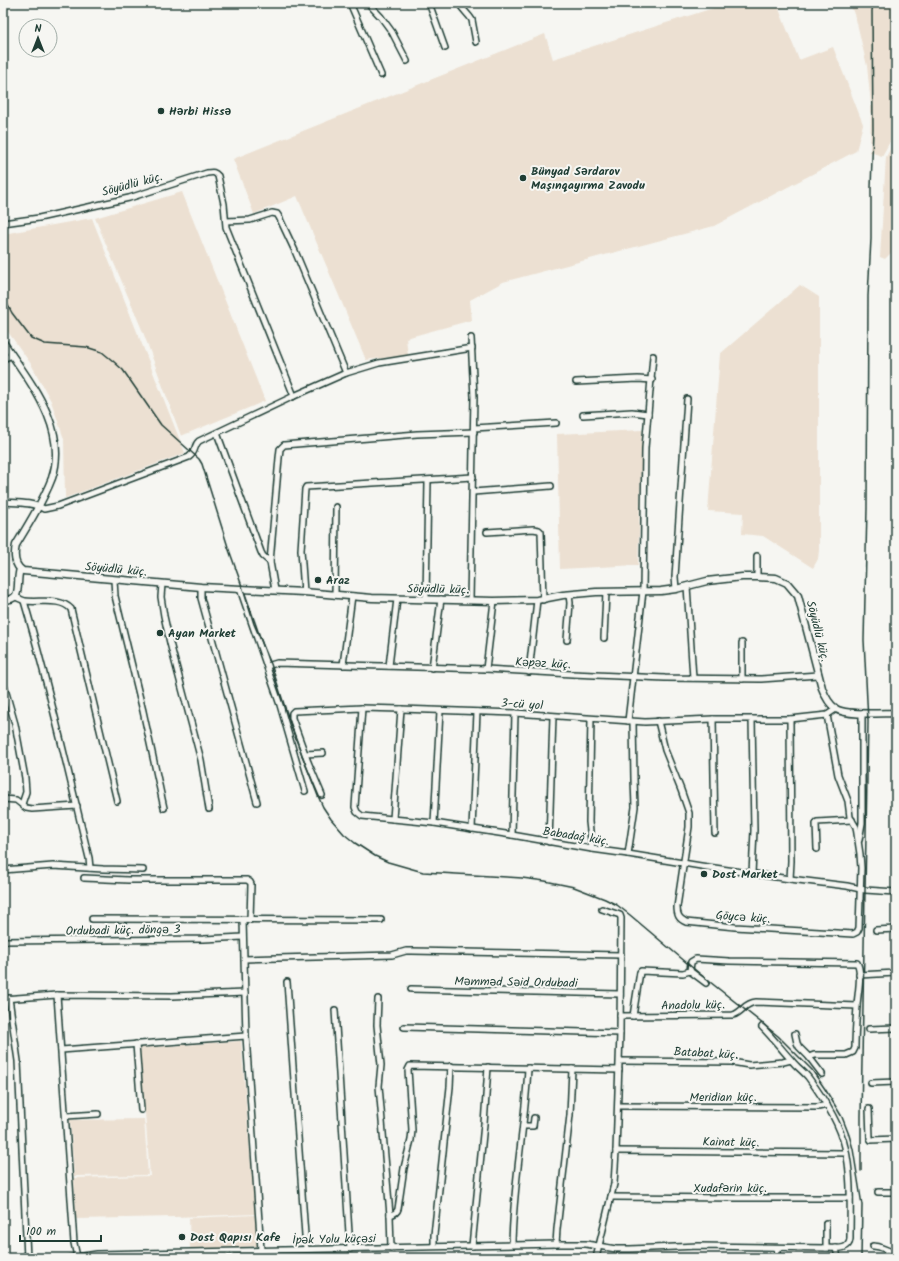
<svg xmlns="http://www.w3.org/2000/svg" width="899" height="1261" font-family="Kalam,sans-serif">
  <rect width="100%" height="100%" fill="#f6f6f2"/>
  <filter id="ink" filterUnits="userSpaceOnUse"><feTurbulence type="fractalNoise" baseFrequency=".025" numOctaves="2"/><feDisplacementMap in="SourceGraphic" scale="8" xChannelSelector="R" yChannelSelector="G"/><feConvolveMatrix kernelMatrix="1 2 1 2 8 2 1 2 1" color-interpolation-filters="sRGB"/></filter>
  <g filter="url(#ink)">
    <g fill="#ece0d2">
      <polygon points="729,3 796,3 779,9 799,60 833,47 863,124 856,151 714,226 503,282 470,300 472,320 406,338 408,355 366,360 297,196 254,214 233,159 545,34 553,59"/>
      <polygon points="850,3 896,3 896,131 882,156 870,152 871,105 867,66 857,23"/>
      <polygon points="896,138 896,248 885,259 880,257 886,157"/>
      <polygon points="182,192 265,401 181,436 143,332 95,218"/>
      <polygon points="92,218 185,453 65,498 64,439 51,401 31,364 3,325 3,234"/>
      <polygon points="800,285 819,297 819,550 818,559 813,568 763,536 742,534 743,513 708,511 720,354"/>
      <polygon points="642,430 638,565 560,569 557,434"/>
      <polygon points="241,1041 255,1214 175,1217 76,1219 74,1178 150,1176 140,1048"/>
      <polygon points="144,1119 148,1175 74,1176 70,1120"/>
      <polygon points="255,1215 258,1246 190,1250 189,1218"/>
    </g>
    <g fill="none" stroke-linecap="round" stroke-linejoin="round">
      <defs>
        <g id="minor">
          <polyline points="350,3 381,75"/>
          <polyline points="368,3 381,17 392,32 407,61"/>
          <polyline points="429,3 445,48"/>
          <path d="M459,3C463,11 468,13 472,20L476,42"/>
          <polyline points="226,221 250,220 272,213 277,214 279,217 295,251 346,373"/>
          <path d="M3,223L39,218L129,198L207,173C213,172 215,172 218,176L224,204L226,227L294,396"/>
          <polyline points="3,359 12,355"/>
          <polyline points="576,382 638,379 652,380"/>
          <polyline points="583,415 632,412 648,414"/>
          <polyline points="474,428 556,423"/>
          <polyline points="217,433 261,552 263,556 270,562 275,590"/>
          <polyline points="895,470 896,508"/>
          <polyline points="473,492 551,486"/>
          <path d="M3,502C17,503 32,502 44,509L58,506L189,457C197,451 193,446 199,441L294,396L346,373L379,363L472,348"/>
          <polyline points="487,532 533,529 539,530 541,532 543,600"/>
          <polyline points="270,562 279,458 280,449 284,445 417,434 474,432"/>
          <polyline points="757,577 757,556"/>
          <polyline points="114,580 115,596 143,711 164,808"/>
          <polyline points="162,584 161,597 164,616 170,643 201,760 209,809"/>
          <polyline points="687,586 693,678"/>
          <polyline points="201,587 201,598 257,802"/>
          <polyline points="240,589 280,705 305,791"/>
          <polyline points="676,589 675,577 687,399"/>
          <polyline points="304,592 301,550 305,489 306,487 473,477"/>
          <polyline points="335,595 336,507"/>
          <path d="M16,597C18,598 22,600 25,601C39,603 60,597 71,609L117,801"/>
          <polyline points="426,599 428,481"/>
          <polyline points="470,600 474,397 471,338"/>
          <path d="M24,601C49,685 68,772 89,858L90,868"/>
          <polyline points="604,638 606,592"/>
          <polyline points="567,640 570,603 569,595"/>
          <polyline points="343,665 352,596"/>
          <polyline points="267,666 277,663 486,669 572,674 665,678 761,679 818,675"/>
          <polyline points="389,666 397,599"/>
          <polyline points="432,668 441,599"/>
          <polyline points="486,669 494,601"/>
          <polyline points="529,672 537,600"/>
          <polyline points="742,679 742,643"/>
          <polyline points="3,682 15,724 25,778 26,792 22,804"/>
          <polyline points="362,708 355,807 357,812 362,816 434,823 512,835 592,849 628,854 701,866 790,879 847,886 865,890 896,892"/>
          <polyline points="591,719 589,822 592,849"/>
          <polyline points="713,719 715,833"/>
          <polyline points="790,719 791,861 790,879"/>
          <polyline points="628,721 643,591 645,448 653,356"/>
          <path d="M658,721L665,750L681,790L689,813V827L677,907C677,915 679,919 686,922L735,927L853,934L857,932L859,928L861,868L860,854L856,827L850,817L848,801L838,775L827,715"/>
          <polyline points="305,754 323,753"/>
          <polyline points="322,795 308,762 292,718 292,713 294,711 362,708 401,709 515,713 645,722 713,719 790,719 827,715 836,709"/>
          <polyline points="3,799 16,800 26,808 32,809 77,806"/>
          <polyline points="393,819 401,709"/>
          <polyline points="434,823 440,711"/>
          <polyline points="472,829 477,712"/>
          <polyline points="512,835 515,713"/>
          <polyline points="859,840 862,823 862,713"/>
          <polyline points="549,842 553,716"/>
          <polyline points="817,849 816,824 817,822 852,820"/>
          <polyline points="628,854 635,807 634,779 633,722"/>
          <polyline points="3,870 53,866 103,869 143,870"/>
          <polyline points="752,874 754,830 752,719"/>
          <polyline points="84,878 128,880 247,880 250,882 251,884 250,920"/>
          <polyline points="92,919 381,920"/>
          <polyline points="243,920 246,1036 261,1250"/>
          <polyline points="876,930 896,929"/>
          <polyline points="3,941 204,939 243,937"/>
          <polyline points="244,959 392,955 406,951 412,951 621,955"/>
          <path d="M690,971L691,962L696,959L729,961L857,963C863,972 857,996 857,1007C856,1021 855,1034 855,1048L853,1052L846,1055H814L809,1057"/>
          <polyline points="690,971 706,983"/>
          <polyline points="859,975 896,973"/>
          <polyline points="287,982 306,1249"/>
          <polyline points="411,989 620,994"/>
          <polyline points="57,995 74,1243 77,1257"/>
          <polyline points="9,998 18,1061 27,1258"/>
          <polyline points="3,999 57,995 172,996 245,993"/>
          <polyline points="378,999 377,1025 381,1065 379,1086 390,1215 391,1248"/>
          <polyline points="335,1010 350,1249"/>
          <path d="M620,1016L733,1015C743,1012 744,1003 756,1002L857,1006"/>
          <polyline points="633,1016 640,972 641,971 683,973 690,971"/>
          <polyline points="404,1027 620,1033"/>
          <polyline points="869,1029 896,1028"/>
          <polyline points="795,1034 797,1043 799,1047 809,1057 822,1074"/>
          <polyline points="136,1044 141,1110"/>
          <polyline points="61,1050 246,1036"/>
          <polyline points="620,1061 732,1062 749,1065 783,1062 791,1060"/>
          <polyline points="871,1083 896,1082"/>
          <polyline points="618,1106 818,1107 827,1105"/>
          <polyline points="869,1109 870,1138 871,1140 896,1139"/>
          <polyline points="66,1116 98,1114"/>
          <polyline points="523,1126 533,1126 534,1118"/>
          <polyline points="616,1151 846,1153"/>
          <polyline points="878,1192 896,1192"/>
          <polyline points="611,1197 737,1198 850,1198"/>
          <path d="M390,1215C394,1214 397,1213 398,1209L404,1168L411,1140L412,1130L408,1070L410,1066L619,1070"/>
          <polyline points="826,1223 826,1248"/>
          <path d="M512,1244C513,1185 525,1127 528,1068"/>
          <polyline points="556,1244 557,1229 570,1115 572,1069"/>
          <polyline points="434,1246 434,1235 450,1087 451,1066"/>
          <polyline points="472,1246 484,1124 488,1067"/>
          <path d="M873,1246C884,1246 885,1252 896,1252"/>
          <polyline points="777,1248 777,1258"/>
          <polyline points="836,1248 838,1258"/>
          <path d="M70,1258L97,1254L556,1244H586L616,1249H630L698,1246L826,1248C836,1248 849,1251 850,1239C850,1211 852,1174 845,1147C840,1124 822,1096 808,1077C803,1071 797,1067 793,1062C782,1050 773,1038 762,1027"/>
          <polyline points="596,1258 614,1184 616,1151 620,1033 621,918 620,915 602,909"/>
        </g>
        <g id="tertiary">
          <path d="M3,342C29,381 69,428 52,478C43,502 29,523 16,545C14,554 14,566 23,571L201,587L304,592L372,598L494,601L537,600L563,595L596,592L661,591L676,589L707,581L742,577H757L776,578L787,583L798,596L822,688C825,696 829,704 836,709C848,716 881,713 896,713"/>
          <path d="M3,600C24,600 15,585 20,569"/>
        </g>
      </defs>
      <use href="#minor" stroke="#1f3d34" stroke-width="8"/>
      <use href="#tertiary" stroke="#1f3d34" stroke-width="9"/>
      <use href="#minor" stroke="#f6f6f2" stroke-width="5"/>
      <use href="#tertiary" stroke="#f6f6f2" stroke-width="6"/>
      <g stroke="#1f3d34" stroke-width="1.5">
        <polyline points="3,296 12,313 31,338 45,344 86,347 102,352 113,361 123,370 161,425 199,459 202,464 228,547 243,589 254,624 271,664 292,729 318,796 323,807 331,819 344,834 355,843 375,856 388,862 423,872 522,878 545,881 574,887 605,899 617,905 630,915 700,974 778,1036 812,1070 825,1089 842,1117 849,1135 853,1149 862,1205 861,1258"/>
        <polyline points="861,1171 861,1117 868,721 864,640 867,508 868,296 871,239 871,188 873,130 872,11 873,3"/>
      </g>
    </g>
  </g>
  <g fill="#1f3d34" stroke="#f6f6f2" stroke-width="1.5">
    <circle cx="161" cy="111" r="4"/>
    <circle cx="523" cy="178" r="4"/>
    <circle cx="318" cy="580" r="4"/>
    <circle cx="160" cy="633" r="4"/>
    <circle cx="704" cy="874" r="4"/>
    <circle cx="182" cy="1237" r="4"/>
  </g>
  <g text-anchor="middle" stroke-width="4" stroke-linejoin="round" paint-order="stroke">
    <g font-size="12" font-weight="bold" fill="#1f3d34" stroke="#f6f6f2" text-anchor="start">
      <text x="169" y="115">Hərbi Hissə</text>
      <text x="531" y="175">Bünyad Sərdarov<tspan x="531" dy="14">Maşınqayırma Zavodu</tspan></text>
      <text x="326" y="584">Araz</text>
      <text x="168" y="637">Ayan Market</text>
      <text x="712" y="878">Dost Market</text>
      <text x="190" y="1241">Dost Qapısı Kafe</text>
    </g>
    <g font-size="12" fill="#1f3d34" stroke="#f6f6f2">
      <text transform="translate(132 184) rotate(-15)" y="4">Söyüdlü küç.</text>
      <text transform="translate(116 569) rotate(5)" y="4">Söyüdlü küç.</text>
      <text transform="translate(438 589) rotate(1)" y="4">Söyüdlü küç.</text>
      <text transform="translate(818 631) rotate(76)" y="4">Söyüdlü küç.</text>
      <text transform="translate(543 663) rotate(3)" y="4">Kəpəz küç.</text>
      <text transform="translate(522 704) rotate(4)" y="4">3-cü yol</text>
      <text transform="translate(576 836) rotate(9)" y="4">Babadağ küç.</text>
      <text transform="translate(743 917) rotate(4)" y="4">Göycə küç.</text>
      <text transform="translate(123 930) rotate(-1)" y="4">Ordubadi küç. döngə 3</text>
      <text transform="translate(516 982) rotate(1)" y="4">Məmməd Səid Ordubadi</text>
      <text transform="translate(693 1005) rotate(-1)" y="4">Anadolu küç.</text>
      <text transform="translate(706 1053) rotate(3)" y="4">Batabat küç.</text>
      <text x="723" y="1101">Meridian küç.</text>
      <text transform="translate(731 1142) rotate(1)" y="4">Kainat küç.</text>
      <text x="730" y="1192">Xudafərin küç.</text>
      <text transform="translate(334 1239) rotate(-1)" y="4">İpək Yolu küçəsi</text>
    </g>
  </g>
  <rect width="899" height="1261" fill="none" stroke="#f6f6f2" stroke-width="16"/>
  <rect x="8" y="8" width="883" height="1245" fill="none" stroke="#1f3d34" stroke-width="1.5" filter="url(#ink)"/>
  <g transform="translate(38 38)"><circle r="19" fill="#f6f6f2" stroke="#a0aca6"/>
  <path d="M0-3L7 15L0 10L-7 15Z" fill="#1f3d34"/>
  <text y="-6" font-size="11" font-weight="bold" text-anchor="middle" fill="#1f3d34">N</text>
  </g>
  <path d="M20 1235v6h81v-6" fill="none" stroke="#1f3d34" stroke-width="2"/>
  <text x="26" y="1235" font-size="12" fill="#1f3d34" stroke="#f6f6f2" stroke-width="3" paint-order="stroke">100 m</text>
</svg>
